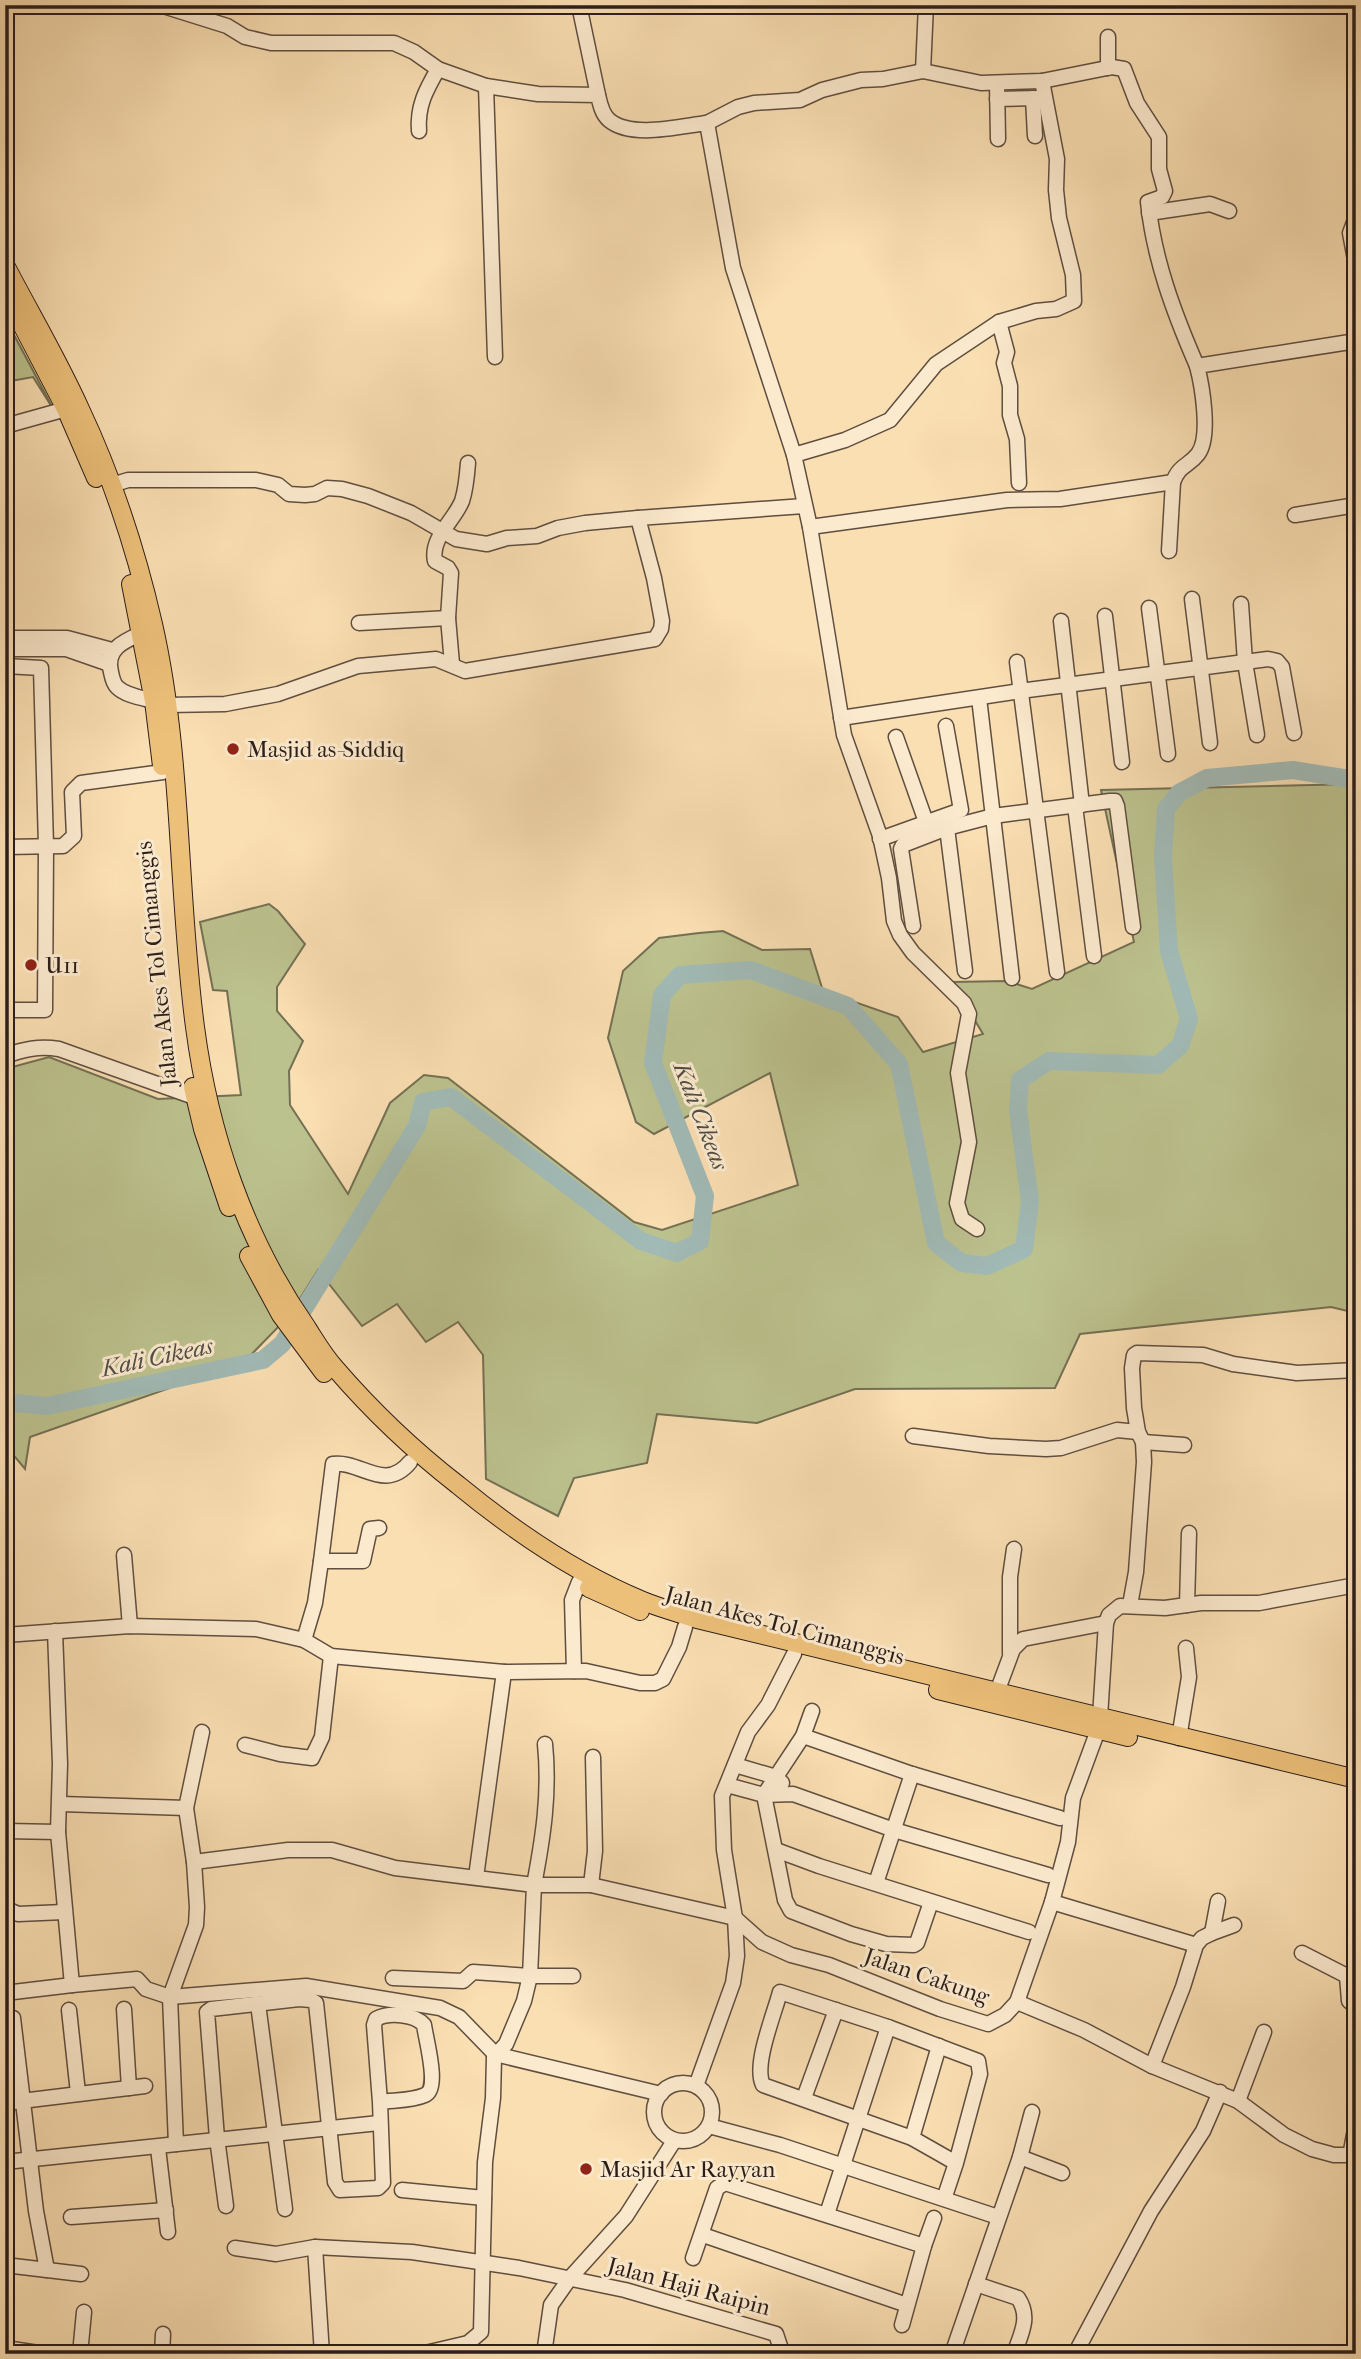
<svg xmlns="http://www.w3.org/2000/svg" width="1361" height="2359" font-family="'IM FELL French Canon',serif">
  <rect width="100%" height="100%" fill="#fadfb3"/>
  <filter id="stains"><feTurbulence type="fractalNoise" baseFrequency=".00286" numOctaves="4"/><feColorMatrix values="0 0 0 0 .2 0 0 0 0 .09 0 0 0 0 .02 0 0 0 .5 -.17"/></filter>
  <radialGradient id="worn" r=".72"><stop offset=".6" stop-color="#630" stop-opacity="0"/><stop offset="1" stop-color="#630" stop-opacity=".3"/></radialGradient>
  <g fill="#bcc28e" stroke="#747054" stroke-width="2">
    <polygon points="5,318 55,412 33,377 5,382"/>
    <polygon points="1356,780 1356,1313 1331,1307 1080,1334 1055,1388 855,1389 757,1423 657,1414 647,1463 574,1478 558,1516 486,1479 483,1355 458,1322 426,1342 397,1304 362,1326 318,1270 289,1316 244,1362 30,1437 25,1469 5,1445 5,1069 49,1057 158,1099 241,1095 227,991 213,990 200,922 269,904 278,911 305,944 277,987 277,1011 303,1041 289,1071 290,1105 348,1194 390,1103 424,1075 448,1078 634,1222 662,1230 798,1185 770,1073 654,1134 636,1122 608,1038 623,971 659,938 699,933 723,931 762,950 810,949 823,991 898,1017 923,1052 983,1034 952,982 1007,981 1032,989 1134,942 1101,790 1354,784"/>
  </g>
  <g fill="none" stroke-linecap="round" stroke-linejoin="round">
    <polyline stroke="#a1bab6" stroke-width="18" points="5,1402 47,1406 263,1360 282,1344 417,1126 423,1102 451,1097 641,1241 677,1253 700,1241 705,1196 653,1063 662,995 680,975 751,970 848,1006 899,1064 936,1243 962,1263 987,1266 1024,1249 1030,1201 1018,1110 1020,1080 1049,1061 1158,1065 1180,1046 1189,1019 1169,951 1163,857 1166,809 1179,793 1207,778 1293,770 1356,780"/>
    <defs>
      <g id="minor">
        <path d="M160,5L227,26L245,37L271,43H394L414,52L438,69L486,86L538,94L598,95C600,104 602,114 609,120C631,139 681,126 707,123L733,268L794,455L810,527L844,735L880,836L889,878L894,921L900,935L913,953L964,1003L969,1014L958,1073L969,1142L957,1203L962,1219L977,1229"/>
        <polyline points="579,5 598,95"/>
        <polyline points="1108,68 1108,37"/>
        <polyline points="923,71 926,5"/>
        <polyline points="997,83 998,139"/>
        <polyline points="486,86 495,357"/>
        <polyline points="1033,98 1035,136"/>
        <polyline points="997,99 1041,98"/>
        <path d="M707,123L738,107L754,103L800,100L822,90L861,80L883,79L923,71L981,83L1042,81L1112,67L1124,69L1137,103L1159,137V169L1165,191L1162,197L1148,202C1154,260 1174,313 1197,366"/>
        <path d="M419,131C417,106 426,90 438,69"/>
        <polyline points="1149,213 1210,204 1229,211"/>
        <polyline points="1356,217 1350,233 1356,265"/>
        <polyline points="999,322 1007,352 1004,363 1010,386 1010,415 1017,439 1019,483"/>
        <polyline points="5,426 66,409"/>
        <polyline points="794,455 845,440 890,420 936,364 999,322 1036,311 1056,309 1074,301 1073,275 1059,218 1056,190 1057,159 1042,81"/>
        <polyline points="112,485 128,480 256,480 278,485 289,494 305,495 315,494 327,488 342,489 368,496 411,513 456,539 487,544 507,538 537,536 558,528 585,523 638,518"/>
        <polyline points="1295,515 1356,505"/>
        <path d="M810,527L1007,500L1060,499L1173,482C1180,464 1188,467 1198,454C1211,437 1202,385 1197,366L1356,341"/>
        <polyline points="1169,551 1173,482"/>
        <polyline points="1192,599 1210,743"/>
        <polyline points="1241,604 1245,662 1257,735"/>
        <polyline points="1149,608 1168,754"/>
        <polyline points="1105,616 1122,762"/>
        <polyline points="1061,621 1082,805"/>
        <polyline points="359,623 448,618"/>
        <path d="M142,633C124,641 105,649 111,672C112,677 113,683 117,687C126,696 143,698 154,701"/>
        <polyline points="5,638 67,638 112,650"/>
        <polyline points="5,649 66,649 109,664"/>
        <polyline points="1017,662 1057,972"/>
        <path d="M452,664L448,618L451,573L448,568L435,561C430,538 454,521 462,501C466,489 467,476 468,463"/>
        <polyline points="5,666 41,668 46,846 45,1010 5,1010"/>
        <polyline points="979,698 1012,978"/>
        <polyline points="167,705 225,704 278,694 358,666 436,659 465,671 655,639 661,629 662,621 654,578 638,518 804,506"/>
        <polyline points="841,718 1020,691 1268,659 1277,661 1282,667 1294,733"/>
        <polyline points="896,737 926,822"/>
        <polyline points="1075,806 1094,956"/>
        <polyline points="947,828 965,971"/>
        <polyline points="880,839 961,810 946,726"/>
        <polyline points="5,847 63,846 74,836 72,792 81,783 163,772"/>
        <polyline points="913,926 901,849 903,845 947,828 993,816 1110,801 1115,801 1117,806 1133,927"/>
        <path d="M5,1056C24,1049 39,1046 59,1049L194,1097"/>
        <polyline points="913,1436 989,1446 1046,1449 1061,1448 1117,1430 1138,1432"/>
        <polyline points="1143,1442 1184,1445"/>
        <polyline points="124,1555 130,1626"/>
        <path d="M321,1561L333,1464C360,1460 385,1493 410,1462"/>
        <polyline points="1130,1605 1136,1572 1144,1462 1143,1442 1138,1432 1134,1408 1132,1368 1134,1355 1137,1353 1203,1355 1233,1364 1297,1373 1356,1370"/>
        <polyline points="1187,1605 1189,1533"/>
        <polyline points="55,1631 60,1764 58,1832 72,1985"/>
        <polyline points="5,1635 130,1626 256,1629 304,1640 331,1656 504,1672 586,1671 640,1683 655,1683 663,1679 679,1647 685,1627"/>
        <polyline points="304,1640 315,1603 321,1561 363,1561 370,1529 379,1528"/>
        <polyline points="1010,1653 1010,1577 1014,1549"/>
        <polyline points="574,1671 572,1600 579,1582"/>
        <polyline points="997,1692 1013,1649 1023,1639 1106,1623"/>
        <polyline points="812,1711 803,1736 764,1795 785,1900 791,1911 851,1934 886,1944 914,1945 917,1943 931,1902"/>
        <polyline points="1100,1717 1106,1623 1109,1615 1120,1606 1165,1608 1201,1603 1259,1603 1356,1585"/>
        <polyline points="202,1732 186,1808 194,1862 288,1850 332,1850 395,1868 534,1885 530,1976 524,2001 506,2044 494,2057 493,2098 485,2162 481,2332 468,2343 421,2354"/>
        <polyline points="803,1736 912,1774 1060,1818"/>
        <polyline points="1179,1738 1189,1677 1186,1648"/>
        <path d="M545,1744C550,1793 543,1838 534,1885H591L735,1918L762,1942L791,1955L829,1965L940,2009L988,2024L1005,2015L1017,2002L1084,2030L1152,2066L1238,2101L1284,2135L1312,2149L1334,2155H1356"/>
        <polyline points="245,1745 280,1754 312,1758 322,1737 331,1656"/>
        <polyline points="735,1765 776,1777 782,1783"/>
        <polyline points="727,1785 764,1795 793,1794 894,1830 1048,1875"/>
        <polyline points="61,1804 186,1808"/>
        <polyline points="5,1831 58,1832"/>
        <polyline points="776,1850 819,1866 1029,1932"/>
        <polyline points="476,1877 504,1672"/>
        <polyline points="876,1883 912,1774"/>
        <polyline points="591,1885 595,1851 593,1757"/>
        <polyline points="1052,1902 1196,1945"/>
        <polyline points="5,1908 18,1914 64,1912"/>
        <polyline points="1212,1933 1218,1901"/>
        <polyline points="1302,1953 1347,1976 1349,2001 1356,2006"/>
        <polyline points="393,1978 463,1981 473,1972 530,1976 573,1976"/>
        <polyline points="5,1993 72,1985 137,1979 146,1989 170,1997 306,1986 440,2008 459,2017 495,2054 661,2094"/>
        <polyline points="1017,2002 1052,1902 1068,1842 1073,1798 1098,1730"/>
        <polyline points="258,2004 285,2209"/>
        <polyline points="124,2009 129,2088"/>
        <polyline points="69,2010 78,2093"/>
        <polyline points="13,2018 36,2211 47,2270"/>
        <polyline points="1152,2066 1183,1987 1196,1945 1202,1938 1212,1933 1234,1925"/>
        <circle cx="683" cy="2112" r="29"/>
        <polyline points="696,2086 733,1983 737,1956 735,1918 724,1850 722,1796 748,1732 768,1705 794,1654"/>
        <polyline points="804,2098 836,2010"/>
        <polyline points="1238,2101 1264,2032"/>
        <polyline points="5,2103 145,2086"/>
        <polyline points="709,2126 780,2145 998,2217"/>
        <polyline points="912,2138 939,2046"/>
        <polyline points="176,2144 170,1997 196,1925 197,1907 194,1862"/>
        <polyline points="158,2148 168,2232"/>
        <polyline points="1350,2156 1356,2124"/>
        <polyline points="1020,2157 1062,2173"/>
        <polyline points="5,2162 379,2123"/>
        <polyline points="402,2190 484,2198"/>
        <path d="M946,2193L956,2163L980,2074L978,2061L888,2027L780,1992C774,2015 753,2065 763,2085L912,2138L956,2163"/>
        <path d="M226,2206L217,2138L207,2012L211,2009L299,1999L311,2000L316,2003L335,2182L340,2190L378,2188L383,2183L380,2102C393,2100 412,2101 425,2095C440,2089 426,2040 424,2025C415,2014 389,2012 376,2019L374,2025L380,2102"/>
        <polyline points="827,2214 888,2027"/>
        <polyline points="71,2217 166,2210"/>
        <polyline points="703,2235 907,2305"/>
        <polyline points="315,2247 322,2354"/>
        <polyline points="235,2248 276,2254 315,2247 412,2252 519,2268 625,2290 776,2334 780,2346 778,2354"/>
        <polyline points="693,2258 717,2188 725,2183 924,2246"/>
        <polyline points="5,2265 81,2274"/>
        <path d="M976,2284L1018,2298C1031,2317 1021,2334 1014,2354"/>
        <polyline points="902,2325 924,2246 934,2218"/>
        <polyline points="5,2348 45,2354"/>
        <polyline points="80,2354 84,2312"/>
        <polyline points="162,2354 163,2334"/>
        <polyline points="544,2354 551,2305 570,2278 626,2216 674,2141"/>
        <polyline points="952,2354 1020,2157 1032,2112"/>
        <polyline points="1075,2354 1151,2211 1203,2131 1220,2092"/>
      </g>
      <g id="major">
        <path d="M5,265C30,313 58,360 80,409C112,477 136,550 153,624C183,756 177,893 195,1027C209,1134 245,1239 307,1328C316,1342 324,1356 335,1368C372,1411 413,1450 458,1485C514,1531 575,1573 643,1601C660,1608 679,1613 697,1619L1356,1779"/>
        <polyline points="5,292 66,409 96,478"/>
        <polyline points="131,584 154,701 162,766"/>
        <polyline points="193,1087 203,1129 229,1207"/>
        <polyline points="249,1256 281,1315 324,1373"/>
        <polyline points="589,1588 640,1611"/>
        <polyline points="938,1690 1128,1737"/>
      </g>
    </defs>
    <use href="#minor" stroke="#5f4e40" stroke-width="17"/>
    <use href="#major" stroke="#2b1e19" stroke-width="20"/>
    <use href="#minor" stroke="#fceace" stroke-width="14"/>
    <use href="#major" stroke="#edc07a" stroke-width="18"/>
  </g>
  <g fill="#8f2418" stroke="#fceace" stroke-width="2.5">
    <circle cx="233" cy="749" r="7"/>
    <circle cx="31" cy="965" r="7"/>
    <circle cx="586" cy="2169" r="7"/>
  </g>
  <g text-anchor="middle" stroke-width="6" stroke-linejoin="round" paint-order="stroke">
    <g font-size="23" fill="#2b1e19" stroke="#fceace" text-anchor="start">
      <text x="247" y="757">Masjid as-Siddiq</text>
      <text x="45" y="973">U11</text>
      <text x="600" y="2177">Masjid Ar Rayyan</text>
    </g>
    <g font-size="23" fill="#2b1e19" stroke="#fceace">
      <text transform="translate(156 964) rotate(-96)" y="8">Jalan Akes Tol Cimanggis</text>
      <text transform="translate(785 1625) rotate(15)" y="8">Jalan Akes Tol Cimanggis</text>
      <text transform="translate(927 1976) rotate(19)" y="8">Jalan Cakung</text>
      <text transform="translate(689 2286) rotate(15)" y="8">Jalan Haji Raipin</text>
    </g>
    <g font-size="24" font-style="italic" fill="#4e4d48" stroke="#fceace">
      <text transform="translate(701 1116) rotate(69)" y="8">Kali Cikeas</text>
      <text transform="translate(157 1357) rotate(-12)" y="8">Kali Cikeas</text>
    </g>
  </g>
  <rect width="1361" height="2359" fill="none" stroke="#fadfb3" stroke-width="28"/>
  <rect x="7" y="7" width="1347" height="2345" fill="none" stroke="#2b1e19" stroke-width="3.5"/>
  <rect x="14" y="14" width="1333" height="2331" fill="none" stroke="#2b1e19" stroke-width="2"/>
  <rect width="100%" height="100%" filter="url(#stains)"/>
  <rect width="100%" height="100%" fill="url(#worn)"/>
</svg>
